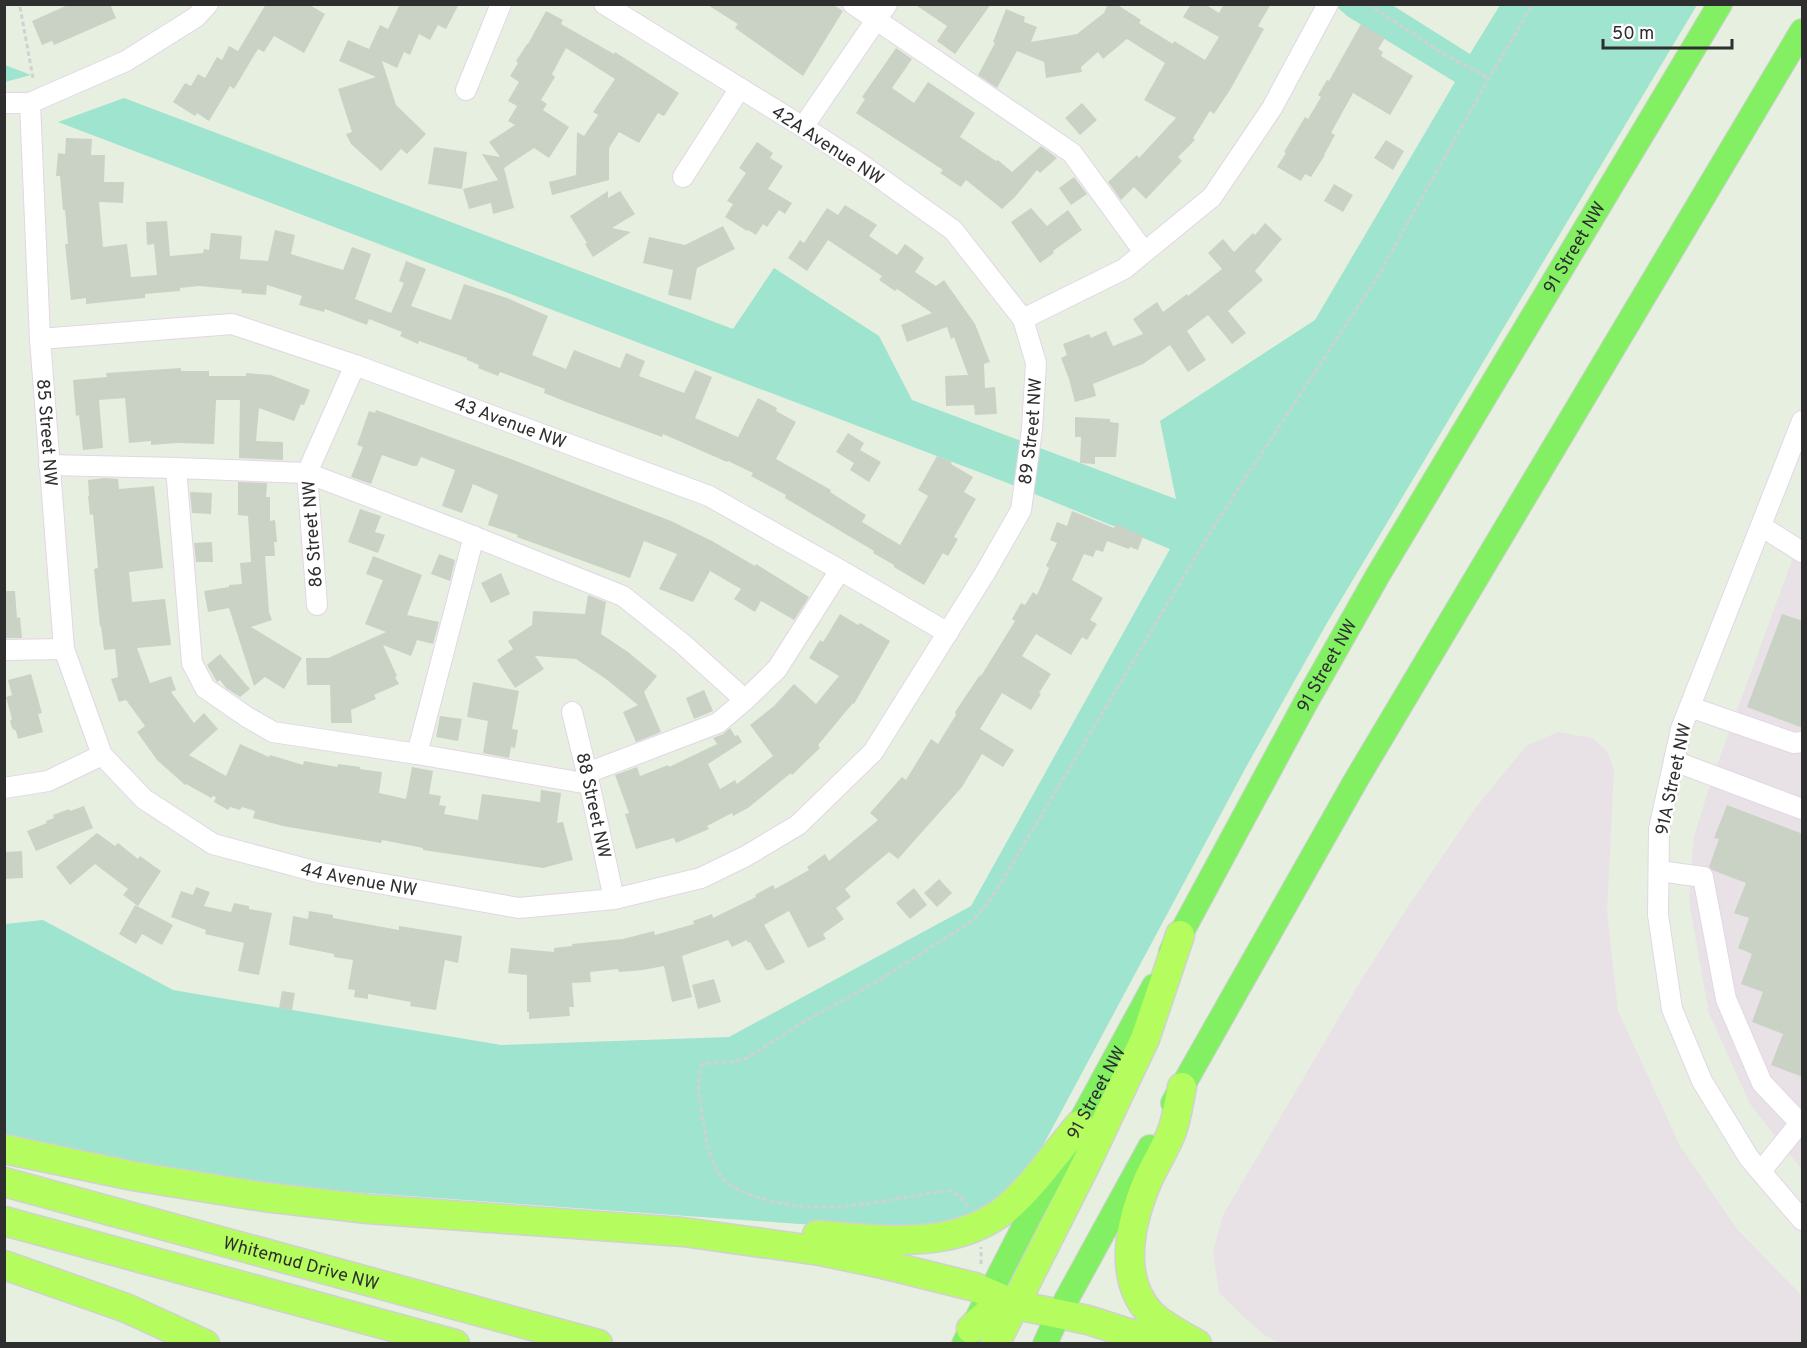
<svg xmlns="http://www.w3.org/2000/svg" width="1807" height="1348" font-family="Overpass,sans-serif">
  <rect width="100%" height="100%" fill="#e7efe1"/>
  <g fill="#e8e1e6">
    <polygon points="1802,533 1802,1170 1750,1104 1709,1013 1689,902 1694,836 1713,776"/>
    <polygon points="1558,732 1592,738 1607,751 1614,770 1607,911 1618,1011 1680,1146 1737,1229 1802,1296 1802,1343 1281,1343 1266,1336 1241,1315 1219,1292 1213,1253 1222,1217 1357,987 1405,911 1477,806 1526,746"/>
  </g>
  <g fill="#9fe4ce">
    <polygon points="1335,5 1392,5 1470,54 1500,5 1697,5 1327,623 1245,769 1032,1166 1012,1192 950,1227 813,1225 338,1191 234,1179 145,1164 5,1136 5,924 43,920 173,990 501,1045 729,1037 971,906 1170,549 1005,482 58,122 124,98 733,329 774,268 879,336 912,400 1176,499 1160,421 1315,320 1455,82 1347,16"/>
    <polygon points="4,65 5,65 31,75 5,82"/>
  </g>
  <g fill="#cad2c6">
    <polygon points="70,4 110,4 116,18 54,45 52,41 42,45 32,21"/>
    <polygon points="266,4 308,4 325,14 304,53 274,36 264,52 258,49 234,89 230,86 209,121 197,113 195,116 173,102 185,83 191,86 198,74 205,78 217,57 222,60 229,46 238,51"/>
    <polygon points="400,4 459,4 446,29 438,25 430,40 419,34 410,55 404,52 397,68 382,61 396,105 426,134 407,154 401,149 381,171 351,144 346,134 352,132 338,89 376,77 339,61 348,40 369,49 380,25 388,29"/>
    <polygon points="706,4 832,4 843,11 803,76 735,28 738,24"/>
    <polygon points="914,4 991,4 955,54 937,41 947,26"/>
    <polygon points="1108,4 1116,4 1141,20 1139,23 1173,44 1174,41 1205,60 1219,37 1183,17 1191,4 1205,4 1219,13 1224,4 1271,4 1258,26 1264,29 1230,90 1214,114 1210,111 1193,138 1195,140 1178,157 1182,161 1146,199 1134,187 1121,200 1108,182 1137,155 1139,158 1176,118 1144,100 1165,63 1127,39 1103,59 1098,52 1081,67 1082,72 1046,78 1044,62 1017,51 997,88 978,75 995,43 993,42 1006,9 1025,17 1024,22 1037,27 1031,42 1077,34 1104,13"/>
    <polygon points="546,11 563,20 561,24 614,54 615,52 679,93 664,116 658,113 639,143 619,132 609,148 609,180 552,195 549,182 576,175 577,132 584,136 598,115 593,112 615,79 566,48 552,74 555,77 541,100 547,104 543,110 569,127 549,158 534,148 504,168 514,208 493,214 491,203 469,209 463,189 498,180 482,154 500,157 489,142 515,125 508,121 517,106 508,101 519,82 510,76 518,63 516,61 527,44 528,44"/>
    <polygon points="1361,24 1385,38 1378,49 1383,52 1381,56 1413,76 1390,115 1353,93 1331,133 1335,135 1324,155 1325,155 1311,177 1305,174 1301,181 1277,167 1286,153 1284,152 1305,117 1308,119 1321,97 1318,95 1327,80 1329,81"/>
    <polygon points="896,48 912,59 892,88 914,103 928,82 975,113 960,137 996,161 998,160 1012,172 1041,146 1057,158 1040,173 1037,170 1015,197 1002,209 966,180 961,187 940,173 943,170 856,113 865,99 862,97"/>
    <polygon points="1082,103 1097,120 1080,135 1065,118"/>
    <polygon points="66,138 92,139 91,155 105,155 104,182 124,182 123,203 99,202 103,247 127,244 131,277 157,275 154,244 147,245 146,222 167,221 170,256 203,253 204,249 209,250 211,233 242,236 240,259 268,261 275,230 295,235 291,254 343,270 352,247 371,254 355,299 391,313 404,283 399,281 406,261 426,269 411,306 451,320 464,284 507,298 548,316 532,355 566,369 574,350 620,368 626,353 645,361 639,376 684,393 695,370 712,377 695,418 738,437 758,398 777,408 776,411 796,422 776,459 831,490 830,492 866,515 862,522 900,545 928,496 918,490 937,456 952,462 951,464 973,477 964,492 976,499 954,537 958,539 948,556 943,553 924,585 894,567 894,565 873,553 874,551 785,498 786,495 751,476 753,473 728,461 727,462 663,434 662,437 569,403 544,393 545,389 500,372 498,376 478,368 479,365 467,360 467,358 419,341 418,344 400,336 402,332 369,319 367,325 325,309 324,312 299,305 302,296 267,285 266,295 241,293 242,290 199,286 180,288 180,291 145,294 145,298 86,304 86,298 71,300 65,244 68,244 65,210 63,210 60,176 56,176 58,153 65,154"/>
    <polygon points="1386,140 1404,151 1393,170 1374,158"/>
    <polygon points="757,142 773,153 770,158 783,166 768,189 792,203 785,214 779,210 767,227 763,224 756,235 748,230 747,231 725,217 733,204 727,201 746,173 739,168"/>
    <polygon points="434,147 467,152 462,189 428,184"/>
    <polygon points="1074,177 1087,194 1071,205 1059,188"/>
    <polygon points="1334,184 1353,195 1343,212 1324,201"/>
    <polygon points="608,191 608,198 620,191 635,214 612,228 631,232 593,257 585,244 587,243 570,216"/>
    <polygon points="845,205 877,225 869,236 897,255 905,244 924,258 915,272 936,286 944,280 975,324 990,362 984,364 985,388 995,387 997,414 975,415 974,405 946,406 945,376 968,375 954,337 951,339 947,327 907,342 901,325 932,313 897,289 895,291 879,280 882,276 828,240 807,271 788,258 800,240 804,243 827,208 838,215"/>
    <polygon points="1031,208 1047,226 1068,210 1082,230 1053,251 1054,253 1040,263 1011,222"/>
    <polygon points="1265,223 1282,239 1255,271 1263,280 1228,311 1246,333 1232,344 1208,315 1187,331 1206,360 1188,372 1170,345 1143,364 1093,384 1096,396 1075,402 1069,379 1061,358 1067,355 1063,344 1089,334 1091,338 1106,331 1113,346 1143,334 1133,319 1157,302 1163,312 1187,294 1188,296 1222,269 1208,253 1223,239 1234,252 1253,233 1255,235"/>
    <polygon points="723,226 735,249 697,268 691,300 668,295 673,270 643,263 649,237 685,245"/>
    <polygon points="181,368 181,371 209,371 209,376 246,376 246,373 271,375 310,390 304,405 301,404 294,421 259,408 256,441 283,442 283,460 239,458 240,400 216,400 214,444 177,443 151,445 151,441 129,443 125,398 99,400 103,448 83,450 79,415 76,416 73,380 107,377 106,373"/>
    <polygon points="376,410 516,461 671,521 712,541 755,566 756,564 809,597 794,620 761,601 755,612 734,599 741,589 710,571 693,602 659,589 677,554 644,541 630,578 517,537 518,535 488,525 498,495 473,484 462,513 442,506 455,470 421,457 417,466 413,466 382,455 371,484 351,477 363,447 357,445 369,411 375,413"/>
    <polygon points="1075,417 1110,419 1110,422 1119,423 1116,457 1095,457 1095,464 1080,463 1081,437 1075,437"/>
    <polygon points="848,433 864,443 860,450 881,462 869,482 850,470 854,463 836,452"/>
    <polygon points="105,478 118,479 119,489 154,486 163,568 129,572 132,602 165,599 171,645 137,648 150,683 171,676 176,690 171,692 194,723 204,713 218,729 189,755 226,776 240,744 269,757 270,755 303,765 304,761 337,767 338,764 360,767 360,769 382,772 379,793 406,799 412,767 433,771 429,794 441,796 439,805 446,806 444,814 478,820 482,794 540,802 541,790 561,793 557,823 563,822 573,860 543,868 423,850 423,848 382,840 381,843 283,826 253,818 255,811 242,807 240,810 230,807 228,810 214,802 216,797 213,796 211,798 186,784 185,785 157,760 137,732 145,726 126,700 119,702 111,679 118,677 115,649 104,650 101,626 100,627 94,569 98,568 93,514 90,515 88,496 89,496 88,480"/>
    <polygon points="238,482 267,483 266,497 270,497 270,521 275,520 277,542 274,542 275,556 265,556 269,612 272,620 251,627 302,658 284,689 265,677 254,686 229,608 208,612 204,591 229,587 229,585 242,584 240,563 251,562 248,516 238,515"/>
    <polygon points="190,492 212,493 211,514 192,513"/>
    <polygon points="360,509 381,516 375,532 385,535 378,553 348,542"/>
    <polygon points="1072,511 1114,528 1116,524 1143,536 1138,550 1130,547 1129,549 1107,541 1103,552 1096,550 1093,557 1084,554 1072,580 1103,598 1090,620 1097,624 1087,640 1082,637 1071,655 1036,634 1022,656 1051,674 1039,693 1041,694 1031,710 1002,693 980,729 1014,750 1003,767 982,754 962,787 898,859 889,852 845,889 851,897 836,908 844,919 823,934 826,939 808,948 789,911 764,925 785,962 770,970 766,970 750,942 748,943 747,940 732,947 728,940 682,956 692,997 672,1002 664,966 643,970 619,972 618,969 590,972 591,982 572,983 574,1007 569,1007 570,1016 529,1019 529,1012 527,1012 527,975 508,973 511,948 554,952 554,948 572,946 572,944 623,939 654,931 655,935 694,924 693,921 712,914 713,918 756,897 755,895 773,885 775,889 809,870 807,867 825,854 829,861 878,820 870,813 902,777 906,780 931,739 938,744 956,715 955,712 965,697 980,675 981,676 1015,621 1012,619 1021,603 1025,605 1033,592 1037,595 1049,568 1046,566 1057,543 1050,540 1057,522 1067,526"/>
    <polygon points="212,542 213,562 196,562 194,543"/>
    <polygon points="439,554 455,560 450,581 431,574"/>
    <polygon points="373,556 422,575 407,615 439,622 433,644 417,640 411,656 383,645 397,676 395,677 399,684 374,695 376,699 351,710 352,723 331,723 330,685 307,685 306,658 328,658 386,632 365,624 383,580 366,574"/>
    <polygon points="501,573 510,594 491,603 481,583"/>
    <polygon points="4,591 15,591 17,618 20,617 22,638 4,638"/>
    <polygon points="588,595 606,602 601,634 628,652 657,676 644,692 661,732 636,742 623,712 638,705 606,679 576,659 535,656 544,669 515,688 497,660 513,649 508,641 532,625 533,611 585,614"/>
    <polygon points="840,614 858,625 860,623 890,641 854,704 853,703 818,745 820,748 792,775 791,773 748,808 733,816 732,813 707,826 709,829 676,843 674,838 636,849 625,814 629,813 615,775 637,767 640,776 668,765 669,767 717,744 713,738 723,734 730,728 735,736 738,735 742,742 708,764 720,789 735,780 737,784 773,756 750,725 774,706 794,684 816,704 839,676 809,658 820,640 823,642"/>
    <polygon points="1782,614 1803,621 1803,728 1747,707"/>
    <polygon points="220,654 250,689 240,697 226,688 220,680 217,682 207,665"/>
    <polygon points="31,674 42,713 38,714 43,732 18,739 16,731 12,728 10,721 12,719 6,697 12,695 8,680"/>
    <polygon points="473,682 519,691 512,729 518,730 515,748 511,747 509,758 483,753 488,721 467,717"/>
    <polygon points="704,690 713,711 694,719 686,698"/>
    <polygon points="440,716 462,719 458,741 436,737"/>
    <polygon points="1727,805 1803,834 1803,1077 1771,1065 1783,1034 1752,1022 1763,992 1741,984 1752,954 1738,948 1749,918 1734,913 1746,883 1712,870 1709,867 1719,839 1714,838"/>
    <polygon points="84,806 93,828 36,851 27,831 47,823 46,821 54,818 53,815 69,809 70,811"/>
    <polygon points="97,833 115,846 118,843 138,859 140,856 161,871 138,906 123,895 128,889 95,864 70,885 56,867"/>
    <polygon points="22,851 23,878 4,879 4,852"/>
    <polygon points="939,879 952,893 937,907 924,893"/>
    <polygon points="196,887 210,892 204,906 231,912 234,903 249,906 249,909 272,913 259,975 238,971 244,943 205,934 206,930 171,917 181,891 193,895"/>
    <polygon points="914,888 927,905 910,919 896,903"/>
    <polygon points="135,905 173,925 162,945 142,934 136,944 119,934"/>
    <polygon points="309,911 333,915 333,918 399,930 399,926 462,936 458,963 445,960 436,1010 410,1006 411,1002 368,994 368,999 354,997 355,990 348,989 353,960 334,957 334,954 289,945 293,916 308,919"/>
    <polygon points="714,979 721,1002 698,1009 692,985"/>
    <polygon points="282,991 295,993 292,1010 279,1008"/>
  </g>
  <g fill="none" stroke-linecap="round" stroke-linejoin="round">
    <defs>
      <g id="minor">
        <polyline points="853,4 1072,153 1144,252"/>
        <polyline points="466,90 501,4"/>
        <polyline points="4,103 30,103 126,61 196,17 208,4"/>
        <path id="s1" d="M30,103L40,339L64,649L102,755"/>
        <polyline points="803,127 887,4"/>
        <polyline points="683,177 740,88"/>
        <polyline points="1023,319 1124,269 1212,197 1272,108 1328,4"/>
        <path id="s2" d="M40,339L232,324L355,365L709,496L840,570L948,633"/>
        <polyline points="1802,421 1681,729 1659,829 1658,915 1672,1009 1702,1081 1749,1158 1802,1220"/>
        <polyline points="49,465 176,468"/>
        <polyline points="1761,526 1802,552"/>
        <polyline points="474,536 417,754 589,784"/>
        <polyline points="317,605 307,473 355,365"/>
        <polyline points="4,650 64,649"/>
        <polyline points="1690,707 1794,743 1802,742"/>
        <path id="s3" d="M572,712L587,773L614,899"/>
        <polyline points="417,754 273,732 247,717 205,688 192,663 176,468 307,473 460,531 623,596 683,644 745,700 777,669 840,570"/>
        <polyline points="1674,761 1802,809"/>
        <polyline points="587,773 718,723 745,700"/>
        <path id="s4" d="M4,788L48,781L102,755L144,799L213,844L321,873L519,908L614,899L701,878L746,856L798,825L873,752L985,573L1021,510L1032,429L1036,363L1023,319L953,230L859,163L803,127L604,4"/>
        <polyline points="1659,871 1703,877 1726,999 1762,1083 1800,1123 1761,1171"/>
      </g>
      <g id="major">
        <path id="s5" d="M1171,952L1306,702L1378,575L1720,4"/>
        <polyline points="1173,1103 1356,780 1802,31"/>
        <path id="s6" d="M964,1344L1034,1207L1154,986"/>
        <polyline points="1045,1344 1059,1313 1150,1147"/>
      </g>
      <g id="highway">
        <path d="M1182,1087C1179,1101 1177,1117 1172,1131C1166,1148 1155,1164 1148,1180C1130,1222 1117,1278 1151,1314C1164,1327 1182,1335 1197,1344"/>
        <polyline points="4,1149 133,1176 264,1197 368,1209 683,1232 820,1251 878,1263 975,1287 1016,1305 1088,1320 1163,1344"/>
        <path id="s7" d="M4,1182L598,1344"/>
        <polyline points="4,1221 455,1344"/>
        <path d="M817,1235C880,1239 954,1252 1007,1208C1032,1187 1057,1151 1079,1125"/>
        <polyline points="4,1265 126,1308 205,1344"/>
        <path d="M971,1329C988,1311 992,1309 1016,1305"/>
        <polyline points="995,1344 1086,1164 1145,1039 1180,935"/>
      </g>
    </defs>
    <use href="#minor" stroke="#e3d6e6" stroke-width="22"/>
    <use href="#major" stroke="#d1d1d1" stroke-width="26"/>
    <use href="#highway" stroke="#d1d1d1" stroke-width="31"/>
    <g stroke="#d1d1d1" stroke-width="3" stroke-dasharray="4.5 3" stroke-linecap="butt">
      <polyline points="1368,4 1445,55 1489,78"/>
      <polyline points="20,7 33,78"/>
      <path d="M968,1207L965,1201L952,1191C935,1191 918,1196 902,1198C855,1206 814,1213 767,1200C725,1189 712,1175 705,1132C702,1110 694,1086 702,1065C717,1061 732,1064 747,1058L807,1020L876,982L965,926L978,915L995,893L1214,526L1381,271L1489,78L1533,4"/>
      <polyline points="981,1264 981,1247"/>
    </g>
    <use href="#minor" stroke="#fff" stroke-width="20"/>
    <use href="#major" stroke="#83f064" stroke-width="24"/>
    <use href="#highway" stroke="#b5fd5e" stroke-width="28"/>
  </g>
  <g text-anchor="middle" stroke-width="5" stroke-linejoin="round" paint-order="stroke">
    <g font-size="18" fill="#2e2e2e" stroke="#fff">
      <text transform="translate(828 145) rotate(33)" y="6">42A Avenue NW</text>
      <text dy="6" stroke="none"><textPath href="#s5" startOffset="812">91 Street NW</textPath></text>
      <text dy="6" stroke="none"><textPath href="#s2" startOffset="488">43 Avenue NW</textPath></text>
      <text dy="6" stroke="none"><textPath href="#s4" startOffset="1324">89 Street NW</textPath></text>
      <text dy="6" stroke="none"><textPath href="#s1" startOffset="330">85 Street NW</textPath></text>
      <text transform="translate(312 534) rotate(-94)" y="6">86 Street NW</text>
      <text dy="6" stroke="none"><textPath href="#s5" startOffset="326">91 Street NW</textPath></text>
      <text transform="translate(1673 779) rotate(-78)" y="6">91A Street NW</text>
      <text dy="6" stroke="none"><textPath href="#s3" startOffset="96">88 Street NW</textPath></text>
      <text dy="6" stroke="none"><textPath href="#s4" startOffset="398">44 Avenue NW</textPath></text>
      <text dy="6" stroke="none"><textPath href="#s6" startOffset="284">91 Street NW</textPath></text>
      <text dy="6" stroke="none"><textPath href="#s7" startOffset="308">Whitemud Drive NW</textPath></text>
    </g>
  </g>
  <rect width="1807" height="1348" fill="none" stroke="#2e2e2e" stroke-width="12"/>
  <path d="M1603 39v9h129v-9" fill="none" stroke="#2e2e2e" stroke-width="3"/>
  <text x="1612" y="39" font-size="18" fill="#2e2e2e" stroke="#ffffff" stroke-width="4.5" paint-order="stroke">50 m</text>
</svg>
